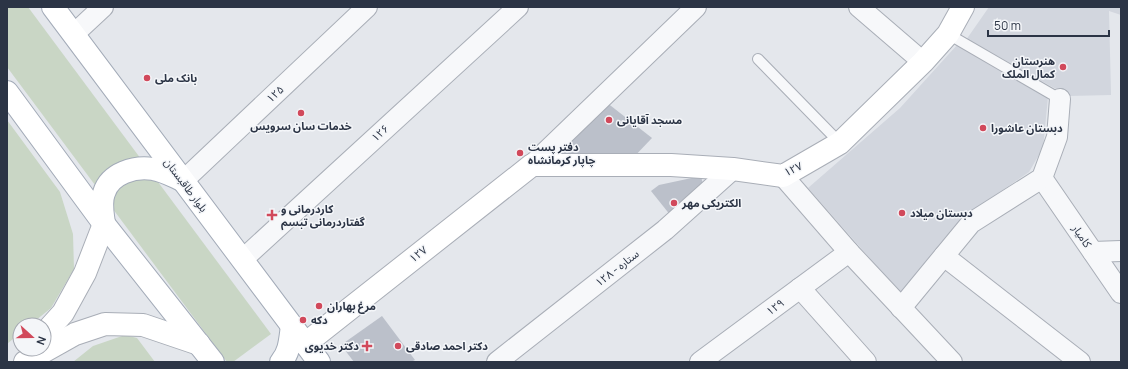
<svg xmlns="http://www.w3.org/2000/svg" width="1128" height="369" font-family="Manrope,'Noto Sans Arabic',sans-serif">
  <rect width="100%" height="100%" fill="#e4e7ec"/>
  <g fill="#d2d6de">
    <polygon points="989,7 1121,7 1121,15 1109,11 1111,95 1069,96 966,40"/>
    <polygon points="957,45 1048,97 1043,148 1029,172 990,199 958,228 903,296 808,188 900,108"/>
  </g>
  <g fill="#c9d6c5">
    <polygon points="7,7 28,7 271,334 233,362 227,362 7,67"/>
    <polygon points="7,120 60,192 73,234 74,269 51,308 30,325 20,325 20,333 7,344"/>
    <polygon points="125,335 137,338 155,362 73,362 93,346"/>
  </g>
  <g fill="#bbc0ca">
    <polygon points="606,102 652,138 630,161 556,155"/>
    <polygon points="701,176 704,189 671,216 651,191 659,185"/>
    <polygon points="382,316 415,360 411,362 354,362 341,345"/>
  </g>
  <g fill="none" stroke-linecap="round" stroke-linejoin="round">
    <defs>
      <g id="lane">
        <polyline points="948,34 1060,99"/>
        <polyline points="758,59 840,143"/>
      </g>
      <g id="street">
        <polyline points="859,7 923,62"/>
        <polyline points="74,34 103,7"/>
        <polyline points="532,165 696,7"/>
        <polyline points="783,176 849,252 952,362"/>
        <polyline points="1042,178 1121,293"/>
        <polyline points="183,181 367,7"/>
        <polyline points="1093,252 1121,251"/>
        <polyline points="944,256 1080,362"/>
        <polyline points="242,260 518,7"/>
        <polyline points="800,288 866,362"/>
        <polyline points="901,308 971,223 1042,178 1057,137 1060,99"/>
        <polyline points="497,362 665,230 733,169"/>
        <polyline points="700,362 849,252"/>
      </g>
      <g id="secondary">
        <polyline points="44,334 63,313 85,273 104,224"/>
        <polyline points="305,344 532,165 671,165 733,169 783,176 840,143 923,62 948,34 963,7"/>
        <polyline points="25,362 75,334 105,324 143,325 199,344"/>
      </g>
      <g id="primary">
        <polyline points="53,7 319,362"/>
        <polyline points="7,92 104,224 213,362"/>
        <path d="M104,224C103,214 100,203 104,193C110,173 135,166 153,169C162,170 173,176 182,180"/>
        <path d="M281,362C290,352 290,339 292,326"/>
      </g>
    </defs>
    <use href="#lane" stroke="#a9aeb7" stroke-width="12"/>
    <use href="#street" stroke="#a9aeb7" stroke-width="22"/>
    <use href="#secondary" stroke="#a9aeb7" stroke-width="24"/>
    <use href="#primary" stroke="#a3abb8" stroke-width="24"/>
    <use href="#lane" stroke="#f7f8fa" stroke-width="10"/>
    <use href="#street" stroke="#f7f8fa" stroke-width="20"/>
    <use href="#secondary" stroke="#fff" stroke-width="22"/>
    <use href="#primary" stroke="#fff" stroke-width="22"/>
  </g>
  <g fill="#d1495b" stroke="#f4f6f9" stroke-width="1.5">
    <circle cx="1063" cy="67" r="4"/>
    <circle cx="147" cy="78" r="4"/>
    <circle cx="301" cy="113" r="4"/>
    <circle cx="609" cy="120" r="4"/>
    <circle cx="983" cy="128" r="4"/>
    <circle cx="520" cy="153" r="4"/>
    <circle cx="674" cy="203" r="4"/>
    <circle cx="902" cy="213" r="4"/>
    <path d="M270 209h4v4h4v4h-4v4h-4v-4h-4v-4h4z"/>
    <circle cx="319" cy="306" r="4"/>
    <circle cx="303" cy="320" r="4"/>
    <path d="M365 340h4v4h4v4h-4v4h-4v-4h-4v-4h4z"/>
    <circle cx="398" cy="346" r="4"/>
  </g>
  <g text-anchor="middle" stroke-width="3" stroke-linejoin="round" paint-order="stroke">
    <g font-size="11" font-weight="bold" fill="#2b3445" stroke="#f4f6f9" text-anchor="start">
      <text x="1055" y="65" text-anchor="end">هنرستان<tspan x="1055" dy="13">کمال الملک</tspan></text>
      <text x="155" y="82">بانک ملی</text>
      <text x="617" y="124">مسجد آقایانی</text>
      <text x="301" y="130" text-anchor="middle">خدمات سان سرویس</text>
      <text x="991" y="132">دبستان عاشورا</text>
      <text x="528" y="151">دفتر پست<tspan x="528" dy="13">چاپار کرمانشاه</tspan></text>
      <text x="682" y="207">الکتریکی مهر</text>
      <text x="281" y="213">کاردرمانی و<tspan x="281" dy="13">گفتاردرمانی تبسم</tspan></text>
      <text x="910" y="217">دبستان میلاد</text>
      <text x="327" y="310">مرغ بهاران</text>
      <text x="311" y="324">دکه</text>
      <text x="359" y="350" text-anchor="end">دکتر خدیوی</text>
      <text x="406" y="350">دکتر احمد صادقی</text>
    </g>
    <g font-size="11" fill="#2b3445" stroke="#f4f6f9">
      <text transform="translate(275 94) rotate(-43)" y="4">۱۲۵</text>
      <text transform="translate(380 133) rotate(-43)" y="4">۱۲۶</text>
      <text transform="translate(793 169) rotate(-25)" y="4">۱۲۷</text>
      <text transform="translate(186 185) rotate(53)" y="4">بلوار طاقبستان</text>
      <text transform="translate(1082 236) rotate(56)" y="4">کامیار</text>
      <text transform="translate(418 254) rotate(-38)" y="4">۱۲۷</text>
      <text transform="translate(617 268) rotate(-38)" y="4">۱۲۸ - ستاره</text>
      <text transform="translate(775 307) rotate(-37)" y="4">۱۲۹</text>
    </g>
  </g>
  <rect width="1128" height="369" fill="none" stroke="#2b3445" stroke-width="16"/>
  <g transform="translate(32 337) rotate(111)"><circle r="19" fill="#f4f6f9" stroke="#a4a8b1"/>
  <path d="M0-3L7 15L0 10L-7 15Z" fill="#d1495b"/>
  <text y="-6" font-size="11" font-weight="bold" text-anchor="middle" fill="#2b3445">N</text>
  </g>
  <path d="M988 30v6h121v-6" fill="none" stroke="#2b3445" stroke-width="2"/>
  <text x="994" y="30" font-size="12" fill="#2b3445" stroke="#f4f6f9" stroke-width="3" paint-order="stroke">50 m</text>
</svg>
